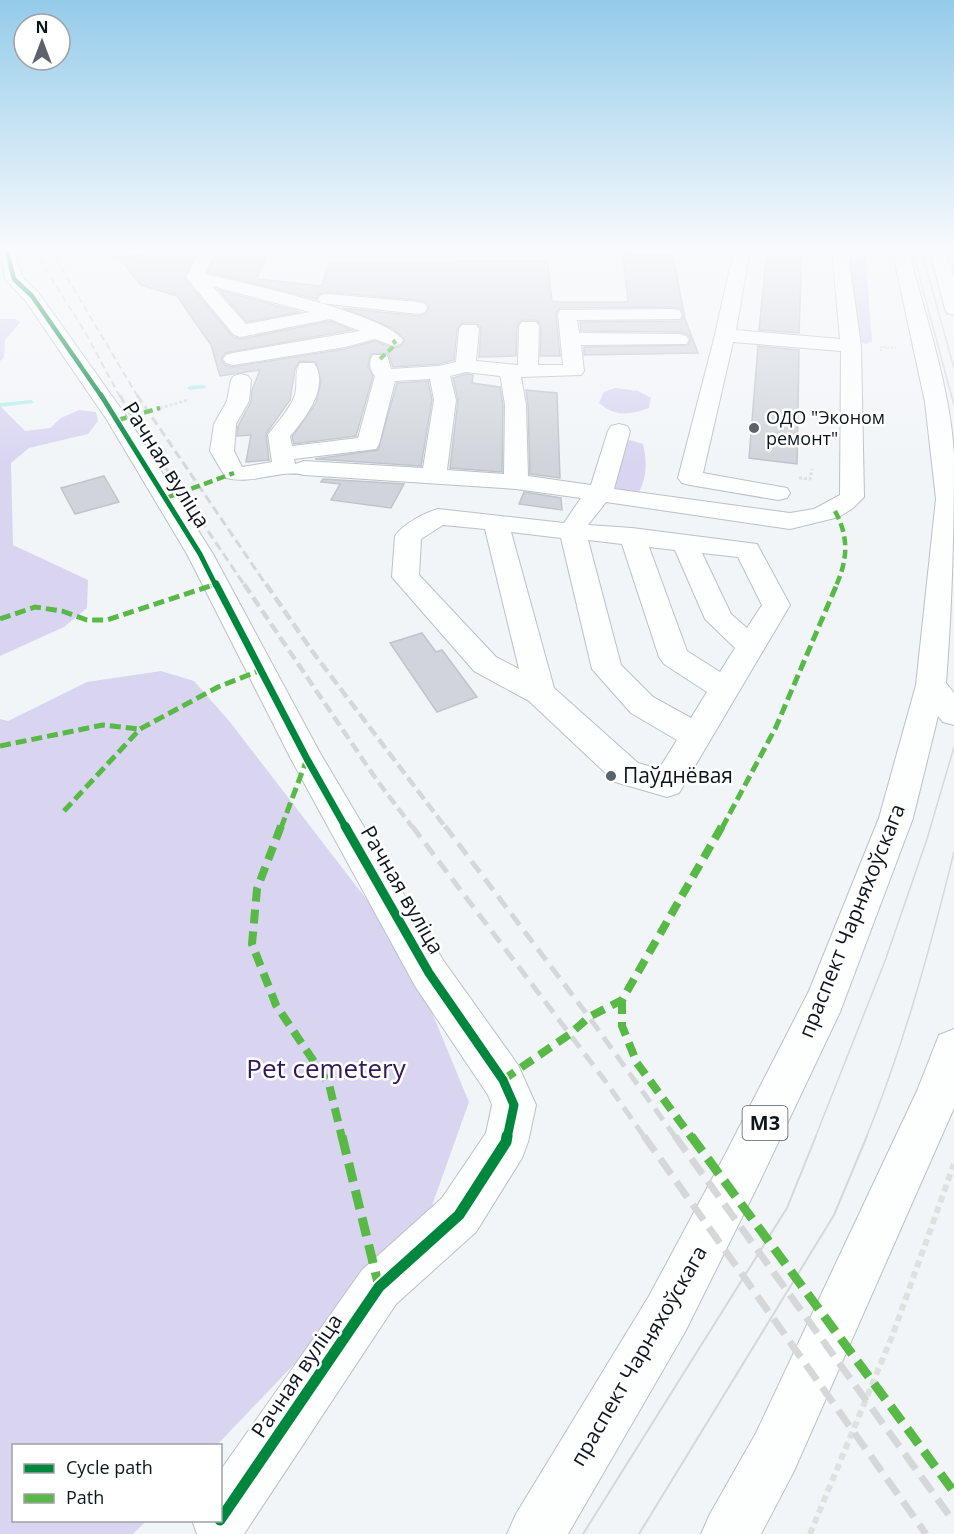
<svg xmlns="http://www.w3.org/2000/svg" width="954" height="1534" font-family="'Open Sans',sans-serif">
  <rect width="100%" height="100%" fill="#f2f5f8"/>
  <g fill="#d9d5f1">
    <polygon points="848,249 865,250 872,341 866,344 859,341 845,250"/>
    <polygon points="0,319 16,319 20,322 5,340 4,358 0,361"/>
    <path d="M615,388L638,391L651,398L649,408C629,415 615,417 599,403L604,392Z"/>
    <polygon points="0,406 25,431 50,428 61,418 79,410 96,412 98,421 88,434 29,448 11,463 13,545 88,580 87,608 64,627 0,656"/>
    <path d="M626,439L643,444C647,461 647,477 639,492L625,495L614,490L613,472Z"/>
    <polygon points="161,671 194,681 230,722 407,952 469,1102 424,1228 217,1445 14,1446 14,1520 146,1521 133,1534 0,1534 0,719 8,721 87,682"/>
  </g>
  <g fill="none" stroke-linecap="round" stroke-linejoin="round">
    <g fill="#b6eeec" fill-rule="evenodd">
      <polygon points="203,385 206,387 205,388 190,390 187,388 190,386"/>
      <polygon points="31,400 34,402 33,403 0,407 0,403"/>
    </g>
  </g>
  <g fill="#d1d5db" stroke="#c0c4cb" stroke-width="1.5">
    <polygon points="148,249 198,249 184,278 233,337 241,339 330,321 352,330 225,353 221,360 225,365 232,367 345,349 375,341 392,348 401,346 405,340 392,328 343,308 418,316 426,314 429,307 426,302 418,300 327,292 319,294 316,299 208,272 218,249 268,249 257,279 322,286 328,262 547,261 552,301 559,302 628,302 623,254 673,255 685,319 698,353 584,355 584,347 688,345 691,339 687,334 680,332 581,331 580,322 680,321 684,314 681,309 673,307 560,308 556,314 560,356 540,356 541,325 536,320 522,320 517,326 516,356 479,357 481,328 476,323 462,323 457,329 454,360 439,364 393,367 388,353 371,354 368,366 373,376 356,436 294,444 292,437 316,403 321,382 316,362 300,361 295,369 290,400 266,434 269,460 246,462 251,435 237,436 238,426 251,402 252,390 260,370 220,376 211,345 177,296 141,285 120,259 139,256"/>
    <polygon points="767,249 802,249 799,333 759,330"/>
    <polygon points="219,290 300,312 247,322"/>
    <polygon points="758,346 799,350 797,464 749,458"/>
    <polygon points="466,374 473,375 472,383 500,387 503,405 502,472 450,468 458,400 453,378"/>
    <polygon points="428,381 432,400 421,466 315,459 378,450 397,383"/>
    <polygon points="526,390 557,393 560,478 530,474 528,405"/>
    <polygon points="104,476 119,502 75,514 61,488"/>
    <polygon points="323,479 404,484 391,508 331,500 340,484 321,482"/>
    <polygon points="524,492 561,498 562,510 519,504"/>
    <polygon points="422,633 436,652 442,650 477,697 437,712 390,643"/>
  </g>
  <g fill="none" stroke-linecap="round" stroke-linejoin="round">
    <defs>
      <g id="minor">
        <polygon points="0,249 14,249 22,277 38,292 129,420 213,554 320,753 443,960 518,1065 536,1105 528,1142 522,1158 476,1232 396,1304 244,1534 197,1534 192,1520 220,1520 220,1471 362,1270 442,1198 486,1133 492,1105 488,1095 415,986 291,759 187,554 107,420 25,300 5,279"/>
        <path d="M101,249H146C139,258 113,257 102,255L100,251Z"/>
        <path d="M200,249H216L205,274C241,282 385,314 403,340L400,344L393,346L375,339L345,347L233,365L226,363L223,359L226,355L233,353L360,331L330,319L241,337L234,335L186,277ZM212,286L310,312L246,324Z"/>
        <path d="M734,249H750L736,330L840,339L833,260L834,249H850L849,260L861,346L864,497L853,508L839,517L790,529L606,502L588,525L632,528L757,544L790,605L679,793L667,797L615,782L529,701L474,671L392,577L395,536C403,524 424,513 438,509L564,523L581,498L516,489L304,475C280,469 254,485 226,478L210,451L214,424L227,401L231,380L234,376L241,374L248,376L251,380L249,401L236,424L234,451L242,467L272,462L268,435C277,422 289,411 295,395C298,385 294,371 300,363H314C330,386 305,419 290,436L292,446L358,438L375,376C370,370 368,362 373,355H387L391,369L439,366L456,362L459,329L462,325H476L479,329L476,361L518,365L519,326L522,322H536L539,326L538,365H563L558,314L560,310L673,309L680,311L682,315L680,319L577,320L579,333L679,334L686,336L689,340L686,344L581,345L584,371L581,375L521,377L526,405L528,476L591,485L608,431L611,426L619,424L627,426L630,431L614,489L790,513L814,509L840,495L841,351L733,342L703,473L787,488L790,493L787,498L778,500L690,485L682,483L678,478L715,335ZM466,372L500,376L501,379L505,405L504,474L447,470L456,400L450,376ZM430,379L434,400L423,468L304,461L295,464L294,459L376,449L379,444L395,381ZM443,525L485,529L519,669L496,657L419,575L421,539ZM511,532L561,538L592,669L631,713L677,740L659,769L638,763L554,688ZM588,540L622,544L659,657L664,664L707,692L691,718L653,697L621,665ZM649,547L675,550L705,619L735,648L720,672L687,651ZM702,553L738,557L762,605L747,628L731,614Z"/>
        <polygon points="327,294 418,302 425,304 427,308 425,312 418,314 321,303 318,299 321,295"/>
      </g>
      <g id="major">
        <path d="M892,249H908C925,315 950,387 954,454C954,530 952,608 946,683L954,693V725L943,722L938,716L913,818L840,1012L759,1183L685,1332L568,1534H507L516,1514L649,1296L727,1151L809,991L879,818L916,685L936,499L925,402Z"/>
        <polygon points="929,249 945,249 954,278 954,315 947,313 945,309"/>
        <polygon points="954,1029 954,1108 794,1471 761,1534 701,1534 710,1514 756,1433 917,1091 939,1035"/>
      </g>
    </defs>
    <use href="#minor" stroke="#bac1c6" stroke-width="2"/>
    <use href="#major" stroke="#bac1c6" stroke-width="2"/>
    <polyline stroke="#dfe1e1" stroke-width="2" stroke-dasharray="2 1.5" stroke-linecap="butt" points="881,351 881,347 896,348"/>
    <g stroke="#dfe1e1" stroke-width="3" stroke-dasharray="3 2" stroke-linecap="butt">
      <polyline points="160,408 188,400"/>
      <polyline points="799,478 810,479 812,469"/>
    </g>
    <polyline stroke="#dfe1e1" stroke-width="6" stroke-dasharray="7 4.5" stroke-linecap="butt" points="810,1534 893,1334 954,1164"/>
    <use href="#minor" fill="#fdfefe" fill-rule="evenodd"/>
    <use href="#major" fill="#fdfefe" fill-rule="evenodd"/>
    <g stroke="#d6d7d9" stroke-width="1.5">
      <polyline points="912,249 954,405"/>
      <polyline points="921,249 954,368"/>
      <polyline points="815,1138 885,961 927,839 954,747"/>
      <path d="M866,1138C904,1045 930,949 954,852"/>
    </g>
    <g stroke="#d6d7d9" stroke-width="2">
      <polyline points="583,1534 787,1208 816,1136"/>
      <polyline points="639,1534 834,1215 867,1136"/>
    </g>
    <g stroke="#d6d7d9" stroke-width="2" stroke-dasharray="7 4" stroke-linecap="butt">
      <polyline points="33,249 85,332 120,397"/>
      <polyline points="50,249 138,397"/>
    </g>
    <g stroke="#d6d7d9" stroke-width="3" stroke-dasharray="9 4.5" stroke-linecap="butt">
      <polyline points="120,395 131,416 245,586"/>
      <polyline points="137,395 267,586"/>
    </g>
    <g stroke="#d6d7d9" stroke-width="4.5" stroke-dasharray="11 5" stroke-linecap="butt">
      <polyline points="244,584 376,779 413,828"/>
      <polyline points="266,584 312,651 446,828"/>
    </g>
    <g stroke="#d6d7d9" stroke-width="5" stroke-dasharray="14 8" stroke-linecap="butt">
      <polyline points="412,826 606,1082 645,1138"/>
      <polyline points="445,826 589,1017 676,1138"/>
    </g>
    <g stroke="#d6d7d9" stroke-width="7" stroke-dasharray="19 9" stroke-linecap="butt">
      <polyline points="644,1136 926,1534"/>
      <polyline points="675,1136 954,1522"/>
    </g>
    <polyline stroke="#58b947" stroke-width="4" stroke-dasharray="7 4" stroke-linecap="butt" points="380,359 396,344 393,340"/>
    <g stroke="#58b947" stroke-width="4.5" stroke-dasharray="9 4.5" stroke-linecap="butt">
      <polyline points="118,420 160,408"/>
      <polyline points="166,498 234,473"/>
      <path d="M835,511C849,537 848,559 836,586"/>
      <polyline points="211,586 216,584"/>
    </g>
    <g stroke="#58b947" stroke-width="5" stroke-dasharray="11 5" stroke-linecap="butt">
      <polyline points="0,619 35,607 62,611 87,620 107,620 216,584"/>
      <polyline points="0,746 103,725 140,729"/>
      <polyline points="64,811 140,729 218,687 261,670"/>
      <polyline points="281,828 307,759"/>
      <polyline points="722,828 776,727 837,584"/>
    </g>
    <g stroke="#58b947" stroke-width="8" stroke-dasharray="14 8" stroke-linecap="butt">
      <polyline points="281,826 257,889 252,944 276,1005 329,1084 342,1138"/>
      <polyline points="622,1000 622,1026 637,1063 692,1138"/>
      <polyline points="503,1080 570,1034 589,1017 622,1000 722,826"/>
    </g>
    <g stroke="#58b947" stroke-width="9" stroke-dasharray="19 9" stroke-linecap="butt">
      <polyline points="342,1136 379,1287"/>
      <polyline points="691,1136 954,1492"/>
    </g>
    <defs>
      <polyline id="cycleway-far4" points="6,249 14,279 32,296 102,397"/>
      <polyline id="cycleway-far3" points="101,395 200,554 216,586"/>
      <polyline id="cycleway-far2" points="216,584 307,759 346,828"/>
      <polyline id="cycleway-far1" points="345,826 429,973 503,1080 514,1105 507,1138"/>
      <polyline id="cycleway" points="220,1520 379,1287 459,1215 506,1142 507,1136"/>
    </defs>
    <use href="#cycleway-far4" stroke="#fff" stroke-width="7"/>
    <use href="#cycleway-far3" stroke="#fff" stroke-width="8"/>
    <use href="#cycleway-far2" stroke="#fff" stroke-width="10"/>
    <use href="#cycleway-far1" stroke="#fff" stroke-width="13"/>
    <use href="#cycleway" stroke="#fff" stroke-width="15"/>
    <use href="#cycleway-far4" stroke="#00873e" stroke-width="4.5"/>
    <use href="#cycleway-far3" stroke="#00873e" stroke-width="5"/>
    <use href="#cycleway-far2" stroke="#00873e" stroke-width="7"/>
    <use href="#cycleway-far1" stroke="#00873e" stroke-width="9"/>
    <use href="#cycleway" stroke="#00873e" stroke-width="11"/>
  </g>
  <linearGradient id="sky" x2="0" y2="1"><stop stop-color="#94cbea"/><stop offset="0.54" stop-color="#f9fafc"/><stop offset="1" stop-color="#f9fafc" stop-opacity="0"/></linearGradient>
  <rect width="954" height="463" fill="url(#sky)"/>
  <g fill="#5c636a" stroke="#fff" stroke-width="2">
    <circle cx="754" cy="428" r="6"/>
    <circle cx="611" cy="776" r="6"/>
  </g>
  <g text-anchor="middle" stroke-width="5" stroke-linejoin="round" paint-order="stroke">
    <g font-size="18" fill="#0c151d" stroke="#fff" text-anchor="start">
      <text x="766" y="424">ОДО "Эконом<tspan x="766" dy="21">ремонт"</tspan></text>
    </g>
    <rect fill="#fff" stroke="#555b61" stroke-width="1.5" x="742.5" y="1106" width="45" height="34" rx="4.5"/>
    <g font-size="20" font-weight="bold" fill="#0c151d">
      <text x="765" y="1130">М3</text>
    </g>
    <g font-size="21" fill="#0c151d" stroke="#fff">
      <text transform="translate(166 465) rotate(58)" y="7">Рачная вуліца</text>
      <text transform="translate(402 890) rotate(60)" y="7">Рачная вуліца</text>
      <text transform="translate(852 921) rotate(-68)" y="7">праспект Чарняхоўскага</text>
      <text transform="translate(639 1356) rotate(-60)" y="7">праспект Чарняхоўскага</text>
      <text transform="translate(297 1376) rotate(-56)" y="7">Рачная вуліца</text>
    </g>
    <g font-size="21" fill="#0c151d" stroke="#fff" text-anchor="start">
      <text x="623" y="783">Паўднёвая</text>
    </g>
    <g font-size="26" fill="#301958" stroke="#fff">
      <text x="326" y="1078">Pet cemetery</text>
    </g>
  </g>
  <rect x="12" y="1444" width="210" height="78" fill="#ffffff" stroke="#9ea1a5" stroke-width="1.5"/>
  <rect x="24" y="1464" width="30" height="9" fill="#00873e" stroke="#9ea1a5" stroke-width="1.5"/>
  <text x="66" y="1474" font-size="18" fill="#0c151d">Cycle path</text>
  <rect x="24" y="1494" width="30" height="9" fill="#58b947" stroke="#9ea1a5" stroke-width="1.5"/>
  <text x="66" y="1504" font-size="18" fill="#0c151d">Path</text>
  <g transform="translate(42 42)"><circle r="28" fill="#ffffff" stroke="#9ea1a5" stroke-width="1.5"/>
  <path d="M0-4.5L10 22L0 15L-10 22Z" fill="#5c636a"/>
  <text y="-9" font-size="16" font-weight="bold" text-anchor="middle" fill="#0c151d">N</text>
  </g>
</svg>
